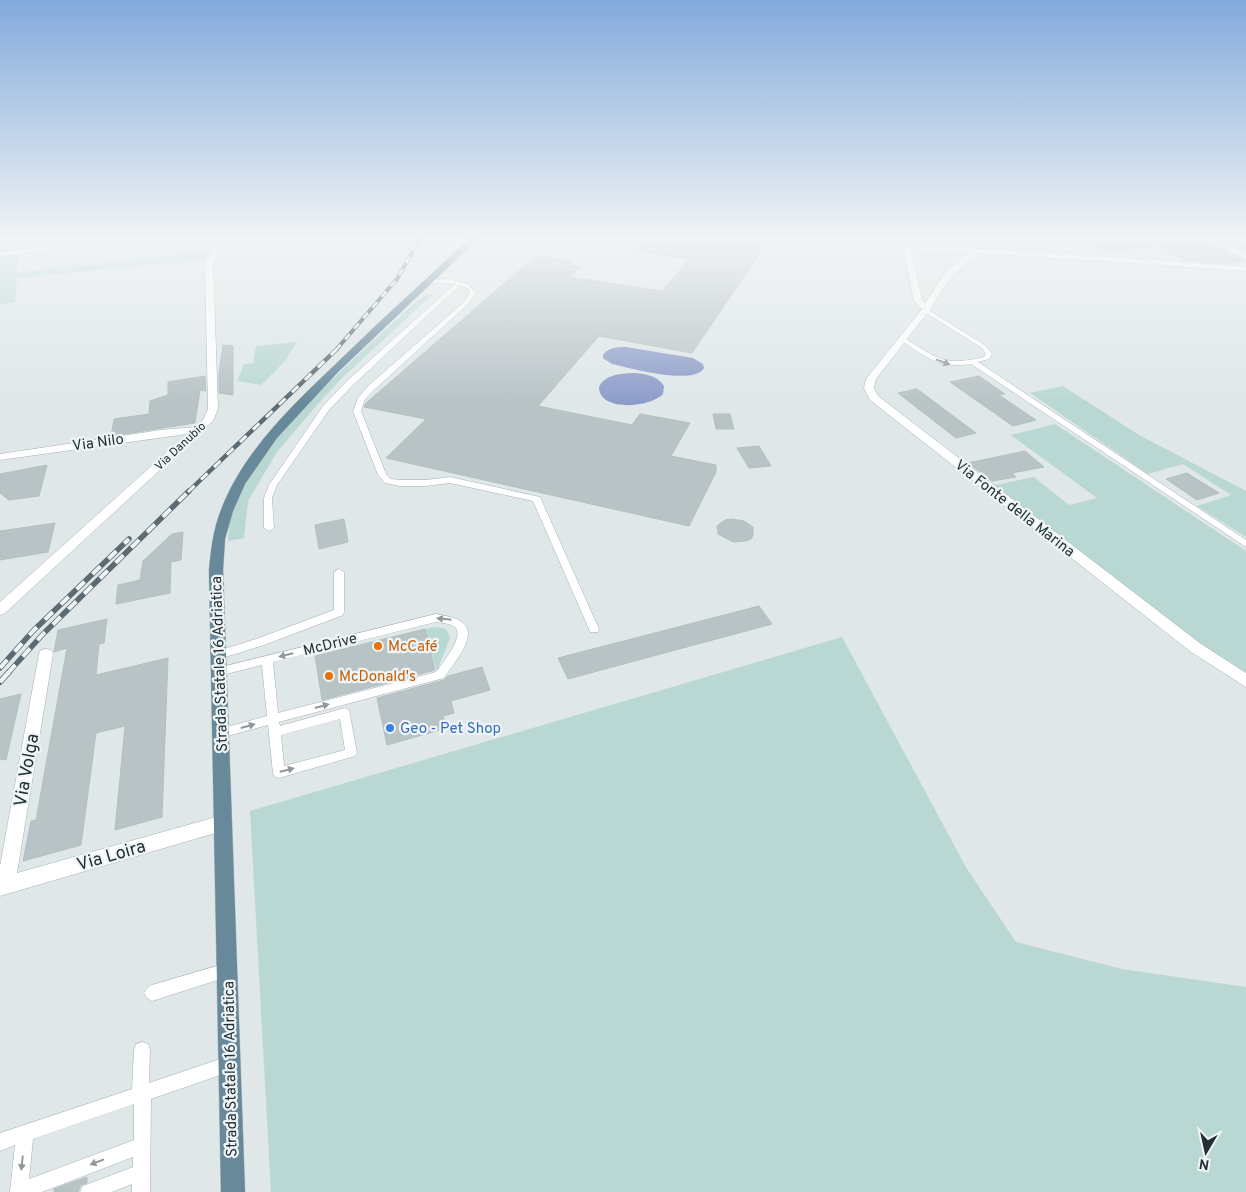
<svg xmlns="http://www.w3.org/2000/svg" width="1246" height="1192" font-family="Overpass,sans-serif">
  <rect width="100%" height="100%" fill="#dfe7e8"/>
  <g fill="#b9d8d3">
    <polygon points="0,237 157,237 18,254 17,272 177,255 206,249 209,251 205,262 193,261 17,278 15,302 0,304"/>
    <path d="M427,294L432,295L342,378L317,405L277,452L248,501L244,538L228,541C229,528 230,516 235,504C241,488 250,474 260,461C302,401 362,353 414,303Z"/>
    <polygon points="297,342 285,361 261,385 237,381 244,364 253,363 256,346"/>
    <polygon points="1063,386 1139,435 1246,491 1246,537 1197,506 1231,495 1183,464 1148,474 1030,393"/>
    <polygon points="1055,424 1246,551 1246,678 1192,643 991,486 1034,477 1069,505 1097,498 1011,435"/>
    <polygon points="435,627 446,629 450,638 437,671 425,629"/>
    <polygon points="842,637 967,869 1016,942 1122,969 1246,987 1246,1192 271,1192 250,811"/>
  </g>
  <g fill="#8c9cc9">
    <path d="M626,347L693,358L703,364L704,368C694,386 630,368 612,364L603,358V355C609,347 617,347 626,347Z"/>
    <path d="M630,373C643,373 657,375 664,386L663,394C650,408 599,412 599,387C605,375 618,374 630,373Z"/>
  </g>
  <g fill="#b8c3c6" stroke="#b2bfc1">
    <polygon points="635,237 771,237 692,353 599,336 538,406 632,425 640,414 690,423 671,456 716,465 716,472 689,526 386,458 426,419 364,407 366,403 536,256 572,261 568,265 581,267 569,277 662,291 689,259 635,251"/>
    <polygon points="1075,237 1199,237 1246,261 1224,263 1184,260 1153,245 1153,247 1103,253"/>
    <polygon points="1216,237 1230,237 1237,240 1246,244 1246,252"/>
    <polygon points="223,345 233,346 233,395 219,393 219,374"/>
    <polygon points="205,376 206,391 200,390 195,423 111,436 114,419 149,414 150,401 168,395 168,382"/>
    <polygon points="979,376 1005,394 999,395 1036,420 1013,426 950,382"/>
    <polygon points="917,389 976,433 956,438 898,393"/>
    <polygon points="713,414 730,414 734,429 716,429"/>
    <polygon points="759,446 771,466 749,468 737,448"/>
    <polygon points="1025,451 1044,467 1012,473 1016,477 992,481 968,463"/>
    <polygon points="47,465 39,496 9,500 0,493 0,474"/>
    <polygon points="1187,473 1219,493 1197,500 1166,479"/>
    <polygon points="344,519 348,542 319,549 315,525"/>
    <polygon points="731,519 744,521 753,527 753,535 751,539 746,541 733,542 718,534 717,526 725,520"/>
    <polygon points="55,523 48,552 0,560 0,531"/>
    <polygon points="183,532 181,560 171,562 170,593 116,604 118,585 140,580 143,561 172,534"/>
    <polygon points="759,606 772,624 568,679 558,658"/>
    <polygon points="107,619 104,643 99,644 96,675 168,658 162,817 115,830 125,726 96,733 81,845 23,861 31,821 36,820 67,648 54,652 58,630"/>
    <polygon points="425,629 435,670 322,700 315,656"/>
    <polygon points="482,667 490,690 451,701 454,713 443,716 447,728 387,745 377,698 444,680 448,676"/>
    <polygon points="21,694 6,760 0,759 0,699"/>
    <polygon points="87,1177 87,1183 81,1185 78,1192 54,1192 54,1189"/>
  </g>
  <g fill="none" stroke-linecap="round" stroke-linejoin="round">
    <defs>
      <g id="service">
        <polygon points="49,237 66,237 0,247 0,243"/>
        <polygon points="116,237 123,237 113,243 0,256 0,252 112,240"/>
        <polygon points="448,279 468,284 476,293 467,305 374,390 365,399 361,411 386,474 391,479 400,480 426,480 450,477 540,497 599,629 598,632 590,632 589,629 533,501 450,483 426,486 400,486 385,483 378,475 353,411 358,398 368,386 463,303 470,293 468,289 460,285 353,385 329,410 277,485 272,498 274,528 269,531 264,528 264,498 269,485 323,406 347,381 455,284 430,283 427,281 428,280"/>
        <path d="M923,309H927L986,346L992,354L989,359L978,362L1246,540V547L971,364C939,369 924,356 899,339V337H903C937,358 943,367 984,357L986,354L982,348L923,311Z"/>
        <polygon points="339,569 344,572 344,612 343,615 264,645 219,659 215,658 214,655 215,652 256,639 334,610 334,572"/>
        <path d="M436,614C445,616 456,617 463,623C479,636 452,665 444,678L279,722L280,726L345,708L349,710L357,753L355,756L279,778L275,777L273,773L268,725L220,738L216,736L214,733L216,730L267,716L262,665L218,676L214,675L213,672L214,669ZM436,622C442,623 450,623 455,627C465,636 442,664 436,672L278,713L273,662ZM340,719L345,750L284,766L281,735Z"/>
        <polygon points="227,963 232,965 234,970 232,975 227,977 152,1001 147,998 144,993 147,988 152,985"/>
        <path d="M142,1042L148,1044L150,1050L149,1083L229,1056L235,1058L237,1064L235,1070L229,1072L151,1099L150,1192H132V1184L112,1192H80L83,1186L133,1167V1157L42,1192H10L15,1145L0,1151V1133L132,1089L134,1050L136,1044ZM134,1104V1140L29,1179L33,1139Z"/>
      </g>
      <g id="minor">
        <path d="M240,237H249C239,248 220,248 213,261L218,409L213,421L5,613L0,615V602L187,434L0,460V454L161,430L195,427L203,420L208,409L205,261L213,251Z"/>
        <path d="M816,237C852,237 887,244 923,246C1031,251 1138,258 1246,267V271L977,253L952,276L928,312L876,379L874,388L878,396L1201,644L1246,673V687L1191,652L870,400L864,388L866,379L922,309L914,301L904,249L820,239ZM911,250L969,253L946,272L925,303L922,300Z"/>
        <polygon points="1201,237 1211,237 1246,254 1246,259"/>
        <polygon points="46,649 51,650 53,654 17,873 223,815 229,817 232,823 229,829 0,896 0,866 39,654 41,650"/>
      </g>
      <path id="primary" d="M471,237H480L338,372L277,438L245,484L233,511L225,539L223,570L245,1192H221L209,570C211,550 213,530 221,510C244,449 297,401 343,357C385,316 429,277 471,237Z"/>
    </defs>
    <use href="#service" stroke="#a6b0b3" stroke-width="1"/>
    <use href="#minor" stroke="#a6b0b3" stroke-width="1"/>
    <use href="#primary" stroke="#bdc1c3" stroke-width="1"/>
    <use href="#service" fill="#fff" fill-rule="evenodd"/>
    <use href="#minor" fill="#fff" fill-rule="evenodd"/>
    <use href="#primary" fill="#68899a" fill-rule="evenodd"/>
    <defs>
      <polyline id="rail-far3" points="336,350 397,279 421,237"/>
      <polyline id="rail-far2" points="188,492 337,349"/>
      <g id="rail-far1">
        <polyline points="0,668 33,631 129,539"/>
        <polyline points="8,673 43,634 189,491"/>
      </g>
      <polyline id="rail" points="0,682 9,672"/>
    </defs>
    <use href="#rail-far3" stroke="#5c6b72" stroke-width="4"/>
    <use href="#rail-far2" stroke="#5c6b72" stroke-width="4.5"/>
    <use href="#rail-far1" stroke="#5c6b72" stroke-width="5.5"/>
    <use href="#rail" stroke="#5c6b72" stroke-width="6"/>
    <use href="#rail-far3" stroke="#eff5f6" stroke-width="2.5" stroke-dasharray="7" stroke-linecap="butt"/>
    <use href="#rail-far2" stroke="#eff5f6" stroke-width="3" stroke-dasharray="9" stroke-linecap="butt"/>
    <use href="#rail-far1" stroke="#eff5f6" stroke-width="4" stroke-dasharray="11" stroke-linecap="butt"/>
    <use href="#rail" stroke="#eff5f6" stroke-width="4.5" stroke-dasharray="14" stroke-linecap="butt"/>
  </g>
  <defs><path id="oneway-solid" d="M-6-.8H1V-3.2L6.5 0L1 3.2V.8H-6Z" transform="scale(1.25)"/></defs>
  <g fill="#90989a">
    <use href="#oneway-solid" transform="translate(943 362) rotate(20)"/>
    <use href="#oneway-solid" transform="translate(444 619) rotate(-174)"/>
    <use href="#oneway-solid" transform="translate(286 655) rotate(166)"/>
    <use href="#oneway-solid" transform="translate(322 706) rotate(-15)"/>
    <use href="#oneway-solid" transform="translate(248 726) rotate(-15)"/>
    <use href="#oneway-solid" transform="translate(287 770) rotate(-14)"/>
    <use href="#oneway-solid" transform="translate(97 1162) rotate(159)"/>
    <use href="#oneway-solid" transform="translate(22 1163) rotate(96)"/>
  </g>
  <linearGradient id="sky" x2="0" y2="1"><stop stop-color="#83aadc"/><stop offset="0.59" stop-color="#f1f4f5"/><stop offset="1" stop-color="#f1f4f5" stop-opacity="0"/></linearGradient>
  <rect width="1246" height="404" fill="url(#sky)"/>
  <g fill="#e8710a" stroke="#eff5f6" stroke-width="2">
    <circle cx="378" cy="646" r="5"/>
    <circle cx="329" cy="676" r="5"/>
  </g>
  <circle fill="#3f7fe0" stroke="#eff5f6" stroke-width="2" cx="390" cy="728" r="5"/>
  <g text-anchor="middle" stroke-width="4.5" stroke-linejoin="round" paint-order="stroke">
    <g font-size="12" fill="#223036" stroke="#eff5f6">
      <text transform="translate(180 446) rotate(-43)" y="4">Via Danubio</text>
    </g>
    <g font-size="15" fill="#223036" stroke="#eff5f6">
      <text transform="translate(98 442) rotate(-8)" y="5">Via Nilo</text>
      <text transform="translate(1015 508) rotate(38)" y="5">Via Fonte della Marina</text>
      <text transform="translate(330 644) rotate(-14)" y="5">McDrive</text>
      <text transform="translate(219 664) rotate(-92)" y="5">Strada Statale 16 Adriatica</text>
      <text transform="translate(230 1069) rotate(-91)" y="5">Strada Statale 16 Adriatica</text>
    </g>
    <g font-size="15" fill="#c56008" stroke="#eff5f6" text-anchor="start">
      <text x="388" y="651">McCafé</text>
      <text x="339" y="681">McDonald's</text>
    </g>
    <g font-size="15" fill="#366cbe" stroke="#eff5f6" text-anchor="start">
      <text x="400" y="733">Geo - Pet Shop</text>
    </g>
    <g font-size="18" fill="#223036" stroke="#eff5f6">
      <text transform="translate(26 770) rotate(-80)" y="6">Via Volga</text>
      <text transform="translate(111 855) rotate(-16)" y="6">Via Loira</text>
    </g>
  </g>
  <g transform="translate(1206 1152) rotate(189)" stroke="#eff5f6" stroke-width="4" paint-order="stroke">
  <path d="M0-4L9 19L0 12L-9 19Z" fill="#223036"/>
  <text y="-8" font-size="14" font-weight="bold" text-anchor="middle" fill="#223036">N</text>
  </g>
</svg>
